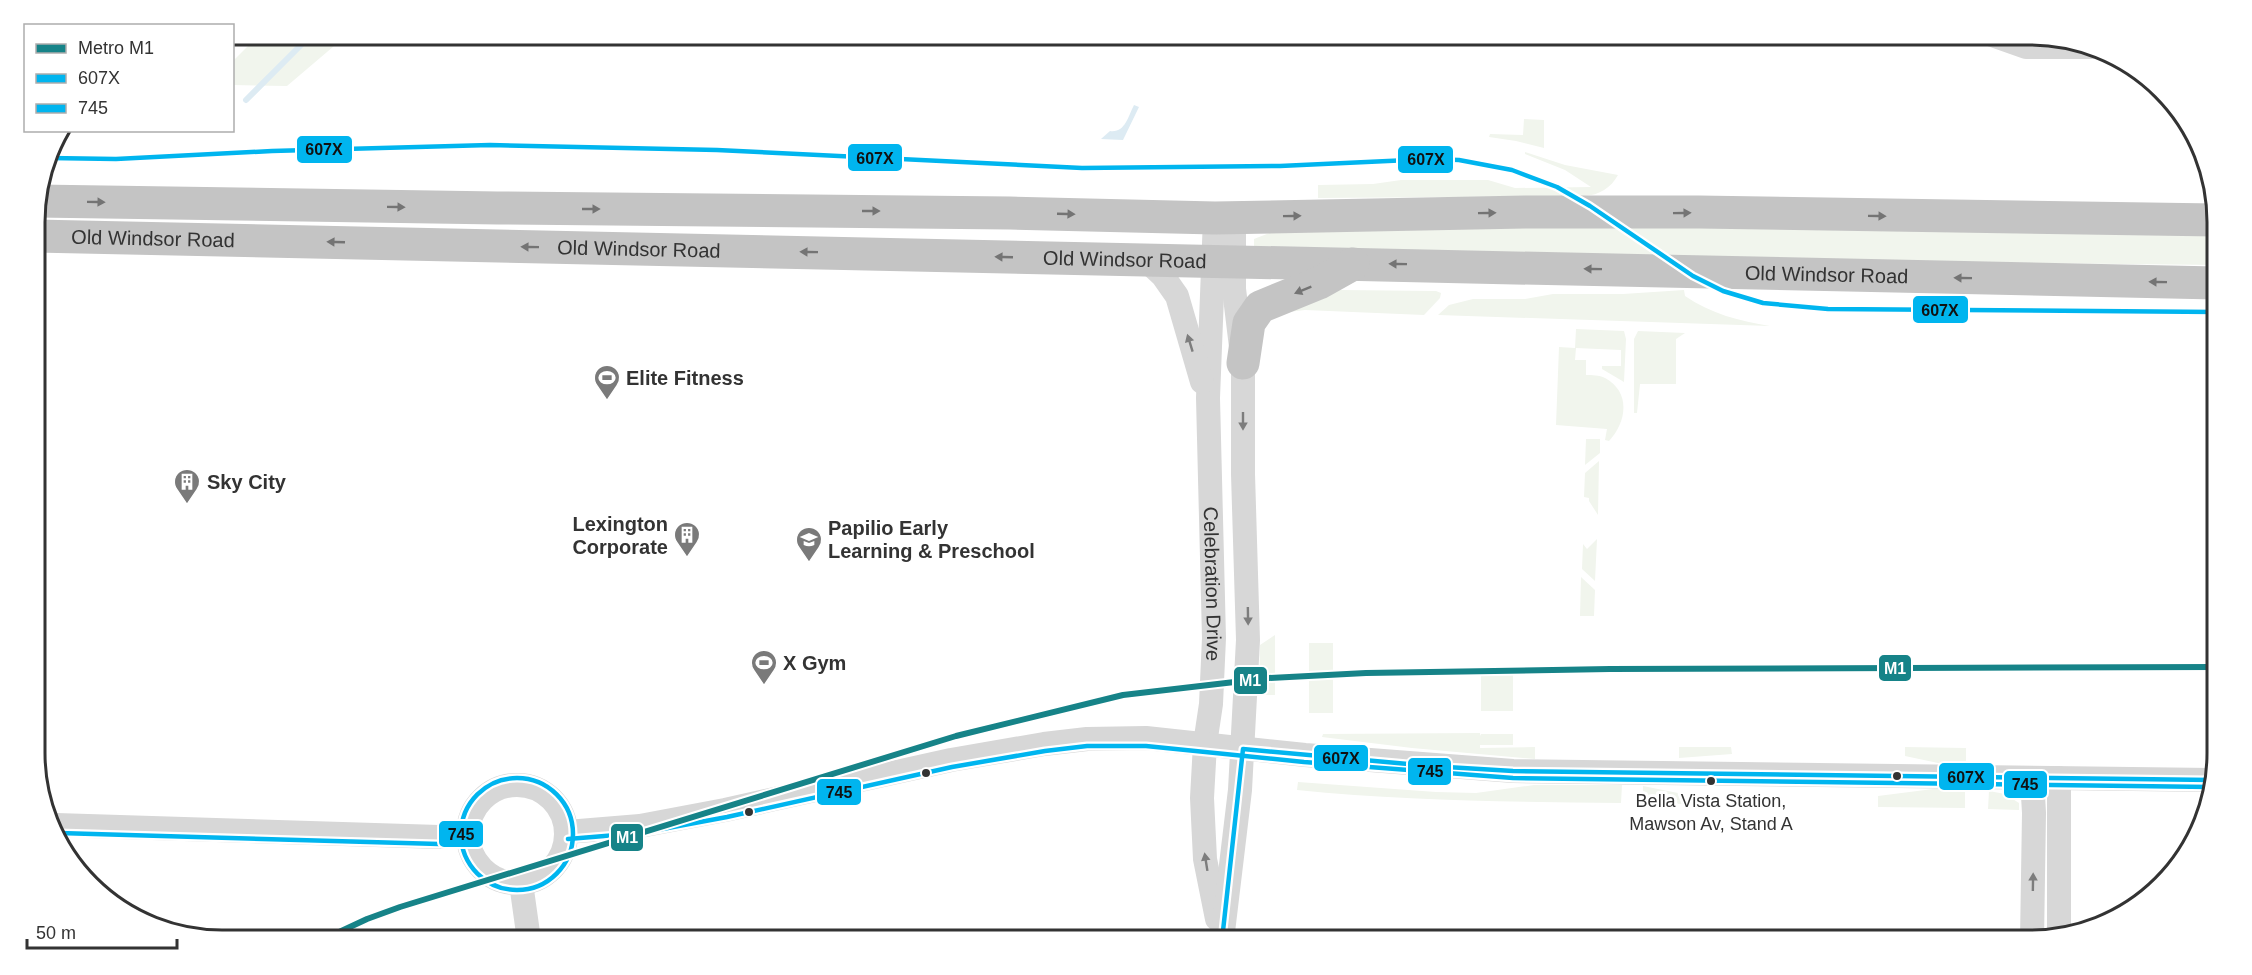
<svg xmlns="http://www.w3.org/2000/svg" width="2252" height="975" font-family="Arial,sans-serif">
  <rect width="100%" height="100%" fill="#fff"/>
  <g fill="#f1f5ed">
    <polygon points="259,35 347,35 287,86 233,85 233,61"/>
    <polygon points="1524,119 1544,120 1544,148 1516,141 1489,137 1490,134 1523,135"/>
    <path d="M1525,152L1565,165L1618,175C1611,188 1599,195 1585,196L1318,198V185L1373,184L1401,180H1488L1515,188L1591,187L1565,170L1525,154Z"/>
    <polygon points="1330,224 2216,233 2216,265 1860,261 1254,247 1254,239 1272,232"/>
    <polygon points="1340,290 1436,291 1441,293 1440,298 1424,315 1305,310 1272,314 1317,294"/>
    <path d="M1684,290L1685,296C1711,314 1740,321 1770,326L1438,315L1449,305L1473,299H1525L1553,294H1623Z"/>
    <path d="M1576,329L1624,331L1626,339L1624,382L1602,369V366H1621V350L1576,348L1575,360H1586V375C1592,375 1599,375 1605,378C1631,392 1627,422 1609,441L1605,440L1607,429L1556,425L1559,347L1575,348Z"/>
    <polygon points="1638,331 1685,333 1676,339 1676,384 1640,384 1637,413 1634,413 1634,339"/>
    <polygon points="1586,439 1600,439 1600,453 1585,465"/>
    <polygon points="1599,461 1598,515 1589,501 1589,498 1584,497 1585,473"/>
    <polygon points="1597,539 1595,581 1582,569 1583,544 1587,549"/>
    <polygon points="1581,577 1595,590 1594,616 1580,616"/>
    <polygon points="1275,635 1275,695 1259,695 1260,645"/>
    <rect x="1309" y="643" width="24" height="70"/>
    <polygon points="1513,673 1513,711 1481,711 1481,674"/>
    <polygon points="1480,733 1480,736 1481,734 1513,734 1513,745 1480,745 1480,748 1535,747 1535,759 1412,748 1322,737 1323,734"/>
    <polygon points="1679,747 1731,747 1732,754 1679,758"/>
    <polygon points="1905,747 1966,748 1966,765 1938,763 1905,756"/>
    <path d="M1298,782L1436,792L1476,793L1534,785H1622L1621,803C1513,802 1405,801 1297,790Z"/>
    <polygon points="1643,786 1683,794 1683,804 1643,803"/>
    <polygon points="1933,789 1965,789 1965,808 1878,807 1878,796"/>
    <polygon points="1989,791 2005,794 2019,803 2019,810 1988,809"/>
  </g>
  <path fill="#ddebf3" d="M1134,105L1139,107L1123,140L1101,139L1110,131C1125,133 1128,117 1134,105Z"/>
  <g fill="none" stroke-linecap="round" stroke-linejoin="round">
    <polyline stroke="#ddebf3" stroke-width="6" points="246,100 311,35"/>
    <g stroke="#d7d7d7" stroke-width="24">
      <polyline points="1992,35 2026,47 2091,47"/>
      <path id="s1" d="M1215,218L1208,398L1214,638L1211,704L1205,744L1202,798L1205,859L1217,919"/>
      <polyline points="1147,261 1163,276 1177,296 1202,382"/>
      <circle cx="517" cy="834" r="49"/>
      <polyline points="56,825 439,837 468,835"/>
      <polyline points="567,832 640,826 725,810 951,760 1044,744 1087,739 1146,738 1305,755 1513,771 2212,780"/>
      <polyline points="521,883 529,940"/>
      <polyline points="2059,937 2059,778"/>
      <polyline points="1222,940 1240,790 1248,640 1243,474 1243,363 1234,289 1234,217"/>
      <polyline points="2032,940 2034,813 2032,778"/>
    </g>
    <g stroke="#c4c4c4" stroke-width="33">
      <polyline points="37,201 498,208 1010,213 1215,218 1525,212 1699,212 2216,220"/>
      <path id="s2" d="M35,236L2216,283"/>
      <polyline points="1243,363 1249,323 1260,307 1319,283 1353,264"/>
    </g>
    <defs>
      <g id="bus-1">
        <polyline points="49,158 116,159 272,151 490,145 717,150 1082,168 1280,166 1431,159 1459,160 1512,170 1557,187 1590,206 1693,276 1723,291 1763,303 1828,309 2216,312"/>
        <polyline points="1222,940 1243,749 1430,766 1513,771 2212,780"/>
      </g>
      <g id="bus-2">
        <circle cx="517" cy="834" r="56"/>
        <polyline points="59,833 439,844 469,842"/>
        <polyline points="568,839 641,833 727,817 952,767 1045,751 1087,746 1146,746 1304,762 1513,778 2211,787"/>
      </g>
    </defs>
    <use href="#bus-1" stroke="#fff" stroke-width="9"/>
    <use href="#bus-2" stroke="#fff" stroke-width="9"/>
    <use href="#bus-1" stroke="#00b5ef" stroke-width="4.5"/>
    <use href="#bus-2" stroke="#00b5ef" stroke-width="4.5"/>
    <defs>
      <polyline id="metro-1" points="322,940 367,919 400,907 956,736 1123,695 1269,678 1366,673 1610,669 2217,667"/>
    </defs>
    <use href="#metro-1" stroke="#fff" stroke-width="10"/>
    <use href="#metro-1" stroke="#168388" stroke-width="6"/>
  </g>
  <defs><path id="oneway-solid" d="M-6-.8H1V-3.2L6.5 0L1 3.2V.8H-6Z" transform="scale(1.5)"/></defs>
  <g fill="#747474">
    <use href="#oneway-solid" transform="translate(96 202) rotate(1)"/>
    <use href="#oneway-solid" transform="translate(396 207) rotate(1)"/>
    <use href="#oneway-solid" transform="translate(591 209)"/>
    <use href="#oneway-solid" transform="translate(871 211)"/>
    <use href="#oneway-solid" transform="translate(1487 213) rotate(-1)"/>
    <use href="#oneway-solid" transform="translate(1682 213) rotate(-1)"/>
    <use href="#oneway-solid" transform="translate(1066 214) rotate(2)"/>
    <use href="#oneway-solid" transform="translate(1292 216) rotate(-1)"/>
    <use href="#oneway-solid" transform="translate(1877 216) rotate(1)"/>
    <use href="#oneway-solid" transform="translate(336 242) rotate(-178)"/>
    <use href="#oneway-solid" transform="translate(530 247) rotate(-179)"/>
    <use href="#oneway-solid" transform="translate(809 252) rotate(-179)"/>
    <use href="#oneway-solid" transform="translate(1004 257) rotate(-178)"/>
    <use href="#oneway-solid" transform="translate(1398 264) rotate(-179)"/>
    <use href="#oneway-solid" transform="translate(1593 269) rotate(-179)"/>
    <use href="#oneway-solid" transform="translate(1963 278) rotate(-179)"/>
    <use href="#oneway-solid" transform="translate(2158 282) rotate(-179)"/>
    <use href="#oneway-solid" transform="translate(1303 290) rotate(158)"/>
  </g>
  <g fill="#7d7d7d">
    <use href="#oneway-solid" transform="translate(1190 343) rotate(-107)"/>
    <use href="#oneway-solid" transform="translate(1243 421) rotate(90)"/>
    <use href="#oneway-solid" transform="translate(1248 616) rotate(89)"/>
    <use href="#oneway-solid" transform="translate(1206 862) rotate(-99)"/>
    <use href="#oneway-solid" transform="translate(2033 882) rotate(-89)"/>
  </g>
  <defs>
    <symbol id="stadium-pin" viewBox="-11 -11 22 30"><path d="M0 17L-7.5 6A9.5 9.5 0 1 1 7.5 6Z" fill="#7a7a7a" stroke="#fff"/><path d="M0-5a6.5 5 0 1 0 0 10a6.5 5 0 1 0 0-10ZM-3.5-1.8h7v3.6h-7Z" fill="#fff"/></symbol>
    <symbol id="building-pin" viewBox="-11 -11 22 30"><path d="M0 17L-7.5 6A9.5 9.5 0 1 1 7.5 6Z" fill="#7a7a7a" stroke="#fff"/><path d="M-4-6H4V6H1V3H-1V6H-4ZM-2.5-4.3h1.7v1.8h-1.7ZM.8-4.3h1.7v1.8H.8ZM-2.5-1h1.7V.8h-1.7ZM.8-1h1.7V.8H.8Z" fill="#fff"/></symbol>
    <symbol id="school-pin" viewBox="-11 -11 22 30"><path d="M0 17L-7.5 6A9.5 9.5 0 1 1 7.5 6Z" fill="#7a7a7a" stroke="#fff"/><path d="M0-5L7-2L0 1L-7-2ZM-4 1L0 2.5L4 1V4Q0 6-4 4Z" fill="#fff"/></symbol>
  </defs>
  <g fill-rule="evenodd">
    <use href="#stadium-pin" x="592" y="363" width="30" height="40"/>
    <use href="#building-pin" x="172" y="467" width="30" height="40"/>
    <use href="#building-pin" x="672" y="520" width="30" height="40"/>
    <use href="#school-pin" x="794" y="525" width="30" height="40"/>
    <use href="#stadium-pin" x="749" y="648" width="30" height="40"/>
  </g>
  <g fill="#333" stroke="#fff" stroke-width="2">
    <circle cx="926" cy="773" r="5"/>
    <circle cx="1897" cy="776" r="5"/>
    <circle cx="1711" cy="781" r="5"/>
    <circle cx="749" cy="812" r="5"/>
  </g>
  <g text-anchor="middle" stroke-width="6" stroke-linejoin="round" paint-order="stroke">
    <g font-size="18" fill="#333" stroke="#fff">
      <text x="1711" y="807">Bella Vista Station,<tspan x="1711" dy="23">Mawson Av, Stand A</tspan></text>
    </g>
    <g font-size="20" fill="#333" stroke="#fff">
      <text dy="7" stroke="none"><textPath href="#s2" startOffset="118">Old Windsor Road</textPath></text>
      <text dy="7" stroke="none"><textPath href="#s2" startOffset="604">Old Windsor Road</textPath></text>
      <text dy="7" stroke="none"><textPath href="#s2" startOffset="1090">Old Windsor Road</textPath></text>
      <text dy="7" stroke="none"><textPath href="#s2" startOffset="1792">Old Windsor Road</textPath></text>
      <text dy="7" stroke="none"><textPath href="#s1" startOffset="366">Celebration Drive</textPath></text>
    </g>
    <g font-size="20" font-weight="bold" fill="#333" stroke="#fff" text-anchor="start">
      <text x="626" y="385">Elite Fitness</text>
      <text x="207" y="489">Sky City</text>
      <text x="668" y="531" text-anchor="end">Lexington<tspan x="668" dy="23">Corporate</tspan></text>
      <text x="828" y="535">Papilio Early<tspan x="828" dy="23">Learning &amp; Preschool</tspan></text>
      <text x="783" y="670">X Gym</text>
    </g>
  </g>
  <path d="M0 0H2252V975H0ZM222 45H2030A177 177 0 0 1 2207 222V753A177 177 0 0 1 2030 930H222A177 177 0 0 1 45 753V222A177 177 0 0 1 222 45Z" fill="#fff" fill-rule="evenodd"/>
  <path fill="none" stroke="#333" stroke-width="3" d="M222 45H2030A177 177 0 0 1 2207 222V753A177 177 0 0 1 2030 930H222A177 177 0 0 1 45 753V222A177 177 0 0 1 222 45Z"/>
  <g stroke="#fff" stroke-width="2">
    <rect x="296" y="135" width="57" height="29" rx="6" fill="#00b5ef"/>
    <rect x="847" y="143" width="56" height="29" rx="6" fill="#00b5ef"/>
    <rect x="1397" y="145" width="57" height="29" rx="6" fill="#00b5ef"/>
    <rect x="1912" y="295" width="57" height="29" rx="6" fill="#00b5ef"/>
    <rect x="1878" y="654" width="34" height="28" rx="6" fill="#168388"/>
    <rect x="1233" y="666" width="35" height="29" rx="6" fill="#168388"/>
    <rect x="1313" y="744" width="56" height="28" rx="6" fill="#00b5ef"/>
    <rect x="1407" y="757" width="45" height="29" rx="6" fill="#00b5ef"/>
    <rect x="1938" y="762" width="57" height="29" rx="6" fill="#00b5ef"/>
    <rect x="2003" y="770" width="45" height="29" rx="6" fill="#00b5ef"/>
    <rect x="816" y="778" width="46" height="28" rx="6" fill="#00b5ef"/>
    <rect x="438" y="820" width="46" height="28" rx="6" fill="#00b5ef"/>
    <rect x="610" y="823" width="34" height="29" rx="6" fill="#168388"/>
  </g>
  <g font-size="16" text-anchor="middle" font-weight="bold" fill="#fff">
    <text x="1895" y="674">M1</text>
    <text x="1250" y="686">M1</text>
    <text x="627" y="843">M1</text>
  </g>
  <g font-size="16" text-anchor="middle" font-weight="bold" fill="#111">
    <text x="324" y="155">607X</text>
    <text x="875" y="164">607X</text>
    <text x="1426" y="165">607X</text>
    <text x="1940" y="316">607X</text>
    <text x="1341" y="764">607X</text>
    <text x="1430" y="777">745</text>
    <text x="1966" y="783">607X</text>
    <text x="2025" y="790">745</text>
    <text x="839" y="798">745</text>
    <text x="461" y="840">745</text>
  </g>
  <rect x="24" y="24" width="210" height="108" fill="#ffffff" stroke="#adadad" stroke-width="1.5"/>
  <rect x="36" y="44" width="30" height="9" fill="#168388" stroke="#adadad" stroke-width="1.5"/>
  <text x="78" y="54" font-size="18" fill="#333333">Metro M1</text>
  <rect x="36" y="74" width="30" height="9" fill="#00b5ef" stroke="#adadad" stroke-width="1.5"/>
  <text x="78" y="84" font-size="18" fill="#333333">607X</text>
  <rect x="36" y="104" width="30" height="9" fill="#00b5ef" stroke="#adadad" stroke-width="1.5"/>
  <text x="78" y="114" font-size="18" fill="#333333">745</text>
  <path d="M27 939v9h150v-9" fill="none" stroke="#333333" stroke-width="3"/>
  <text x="36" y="939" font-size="18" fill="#333333" stroke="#ffffff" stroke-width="4.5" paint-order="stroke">50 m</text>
</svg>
